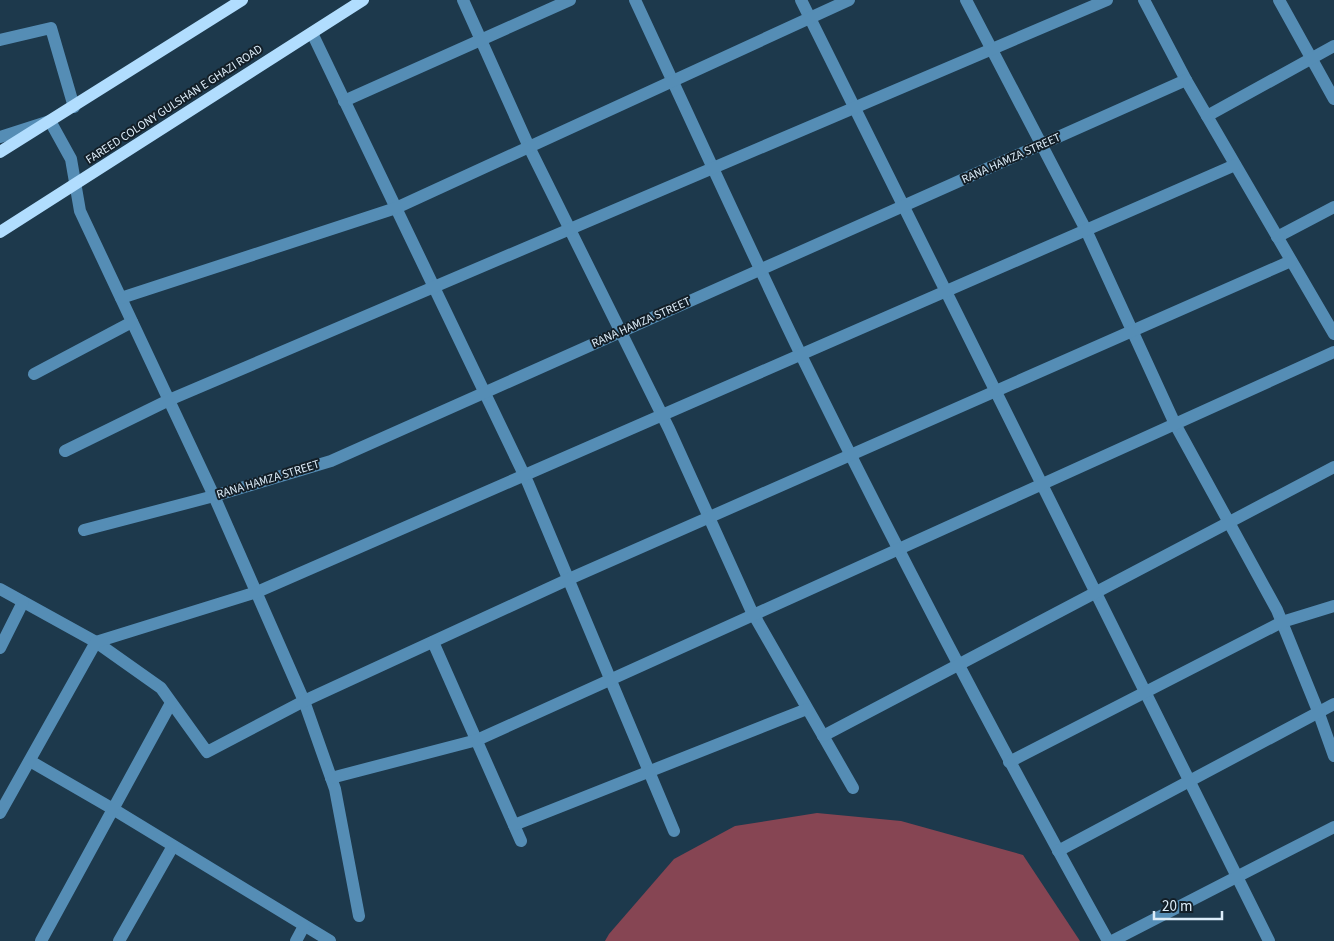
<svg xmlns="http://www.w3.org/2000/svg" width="1334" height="941" font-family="'Source Sans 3',sans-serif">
  <rect width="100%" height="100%" fill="#1d394c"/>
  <polygon fill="#864553" points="817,813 901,821 1023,855 1080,941 605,941 609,934 674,859 735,826"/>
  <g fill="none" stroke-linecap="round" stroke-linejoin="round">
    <g stroke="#558db5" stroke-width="12">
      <polyline points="463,0 529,147 669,429 751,610 853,788"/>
      <path d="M635,0C690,118 744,237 801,355C898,553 1001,748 1108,941"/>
      <polyline points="801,0 1269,941"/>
      <polyline points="966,0 1086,230 1175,424 1277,610 1318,711 1334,756"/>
      <polyline points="1144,0 1186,80 1334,334"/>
      <polyline points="1279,0 1334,99"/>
      <polyline points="312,33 528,483 674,831"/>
      <polyline points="0,40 51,28 74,107"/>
      <polyline points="344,101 570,0"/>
      <polyline points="1207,116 1334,46"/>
      <polyline points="0,137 50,121 71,159 80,211 214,496 304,701 335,789 359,916"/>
      <polyline points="1277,237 1334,207"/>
      <polyline points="121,298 396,208 849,0"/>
      <polyline points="34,374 132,322"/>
      <polyline points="65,451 169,400 1107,0"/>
      <polyline points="84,530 214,496 331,461 1186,80"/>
      <polyline points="0,589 96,642 161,688 207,752 304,701 569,579 1291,261"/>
      <polyline points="433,642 521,841"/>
      <polyline points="0,648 23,602"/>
      <polyline points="823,736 1334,467"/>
      <polyline points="30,761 113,809 330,941"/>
      <polyline points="1009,762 1282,622 1334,606"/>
      <polyline points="331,778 477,740 1334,352"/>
      <polyline points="0,813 96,642 257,592 1235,165"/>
      <polyline points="514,825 807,709"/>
      <polyline points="1058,851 1334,704"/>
      <polyline points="41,941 171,703"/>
      <polyline points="119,941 173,846"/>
      <polyline points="296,941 304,926"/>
      <polyline points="1112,941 1334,827"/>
    </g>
    <g stroke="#b1ddfe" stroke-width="12">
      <polyline points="0,152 242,0"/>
      <polyline points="0,232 363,0"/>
    </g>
  </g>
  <g text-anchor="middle" stroke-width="4" stroke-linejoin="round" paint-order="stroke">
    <g font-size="12" fill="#ddedf9" stroke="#131f28">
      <text transform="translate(174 104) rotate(-33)" y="4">FAREED COLONY GULSHAN E GHAZI ROAD</text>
      <text transform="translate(1011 158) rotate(-24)" y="4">RANA HAMZA STREET</text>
      <text transform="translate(641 322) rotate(-24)" y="4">RANA HAMZA STREET</text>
      <text transform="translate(268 479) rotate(-17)" y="4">RANA HAMZA STREET</text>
    </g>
  </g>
  <path d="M1154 911v8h68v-8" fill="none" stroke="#ddedf9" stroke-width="2.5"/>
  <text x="1162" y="911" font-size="15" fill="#ddedf9" stroke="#131f28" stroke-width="4" paint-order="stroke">20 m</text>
</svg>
